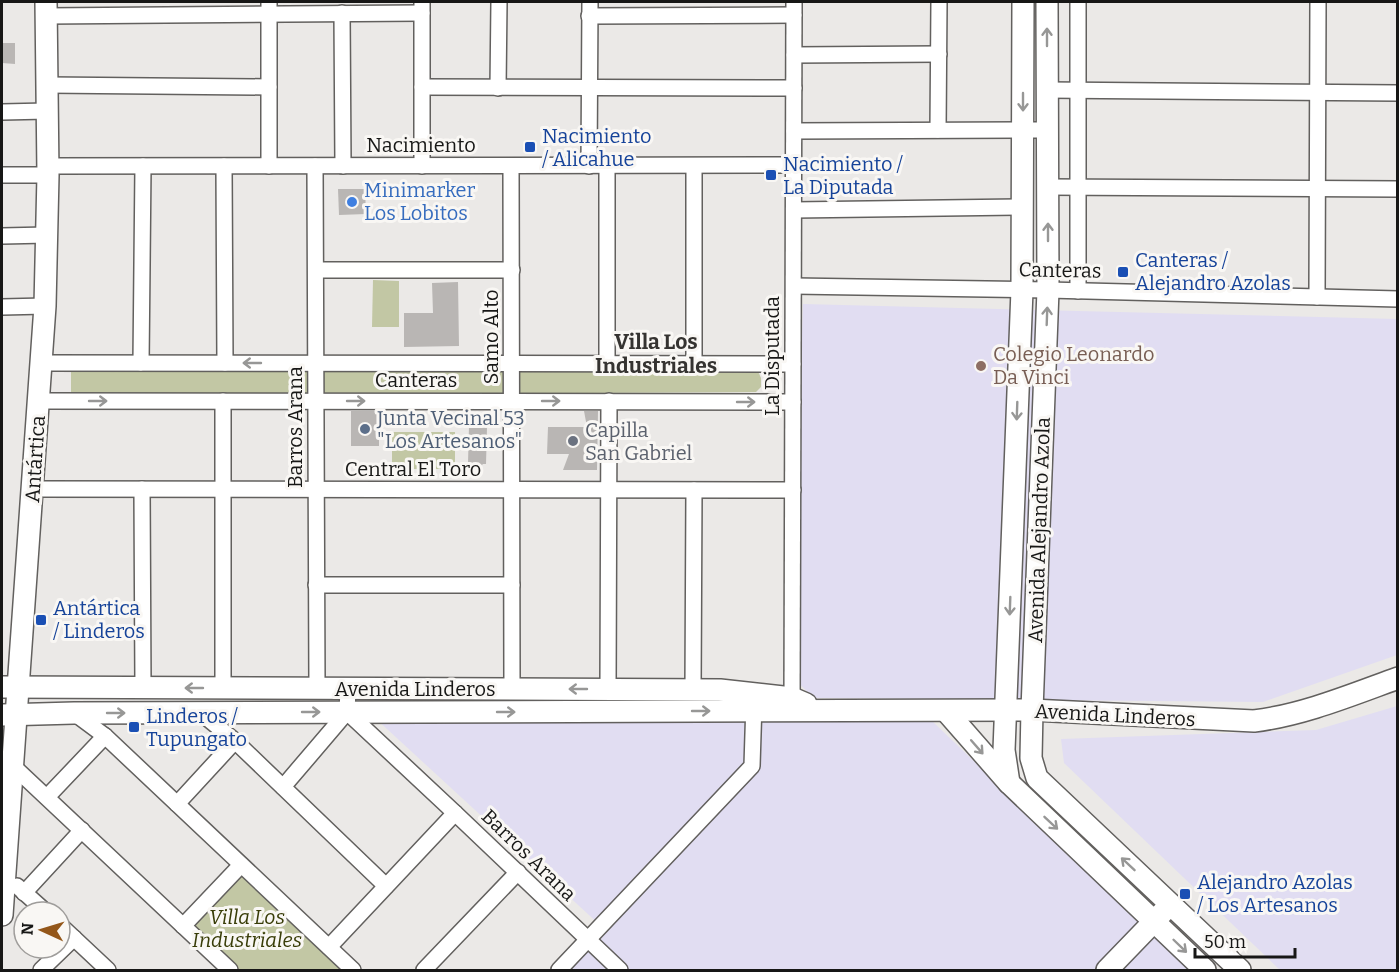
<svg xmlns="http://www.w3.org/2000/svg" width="1399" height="972" font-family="Bitter,serif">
  <rect width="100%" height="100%" fill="#ebe9e7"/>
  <g fill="#e1ddf2">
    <polygon points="803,304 1397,319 1397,655 1263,702 814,698 790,675"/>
    <polygon points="1397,706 1397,970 1280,970 1064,763 1061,739 1316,730"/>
    <polygon points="374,717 931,720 1192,970 562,970 602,927"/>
  </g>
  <g fill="#c2c7a4">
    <polygon points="373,280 399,281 399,327 372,327"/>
    <polygon points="522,369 757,369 761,378 761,387 756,392 71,396 71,372"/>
    <rect x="392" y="432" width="63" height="37"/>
    <polygon points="240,871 345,970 237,970 189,925"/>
  </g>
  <g fill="#b9b6b4">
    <polygon points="2,43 15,43 15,64 2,63"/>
    <polygon points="338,189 365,189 366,214 339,215"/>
    <polygon points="458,282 459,346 404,347 404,313 433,313 432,283"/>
    <rect x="351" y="411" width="28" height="35"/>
    <polygon points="584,411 598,411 597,470 563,470 569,454 547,454 548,427 587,427"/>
    <polygon points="469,426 487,427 486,464 483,464 479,468 472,463 468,463"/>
  </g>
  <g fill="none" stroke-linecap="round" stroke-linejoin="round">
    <defs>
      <g id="street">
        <polyline points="422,2 422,166"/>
        <polyline points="342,13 343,166"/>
        <polyline points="46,16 422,13"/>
        <polyline points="589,16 794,15"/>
        <polyline points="794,55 939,54"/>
        <polyline points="47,85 269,87"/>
        <polyline points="422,87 794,88"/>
        <polyline points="498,88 499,2"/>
        <polyline points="1047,90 1398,93"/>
        <polyline points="2,112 47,111"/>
        <polyline points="938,130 939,2"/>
        <polyline points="794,131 1047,130"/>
        <polyline points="48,166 794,165"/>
        <polyline points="224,166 225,363"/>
        <polyline points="269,166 269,2"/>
        <polyline points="315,166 317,688"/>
        <polyline points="511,166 512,689"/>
        <polyline points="589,166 590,2"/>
        <polyline points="607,166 607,364"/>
        <polyline points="694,166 694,364"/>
        <polyline points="2,175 48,175"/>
        <polyline points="1048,187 1398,189"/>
        <polyline points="794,210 1022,207"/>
        <polyline points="2,236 47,235"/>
        <polyline points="316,270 512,270"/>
        <polyline points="794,286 1048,290 1398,299"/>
        <polyline points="1078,291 1078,2"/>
        <polyline points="1317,297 1318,2"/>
        <polyline points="2,307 45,306"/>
        <polyline points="42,363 793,364"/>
        <polyline points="141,363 143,166"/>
        <polyline points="39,401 793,402"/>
        <polyline points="33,489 793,490"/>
        <polyline points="142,489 143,688"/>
        <polyline points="316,585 512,585"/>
        <polyline points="223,688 223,401"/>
        <polyline points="348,689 347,712 455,813 620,970"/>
        <polyline points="608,690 609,401"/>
        <polyline points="693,690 694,490"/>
        <polyline points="792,706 794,2"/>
        <polyline points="74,713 105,736 353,970"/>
        <polyline points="201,713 235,741 386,886"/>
        <polyline points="12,765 230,970"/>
        <polyline points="283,787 347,712"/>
        <polyline points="47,797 105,736"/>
        <polyline points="177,804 235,741"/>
        <polyline points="17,886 46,912"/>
        <polyline points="24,893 82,830"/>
        <polyline points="60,925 108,970"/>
        <polyline points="183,926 241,865"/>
        <polyline points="329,947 455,813"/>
        <polyline points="41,970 74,938"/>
        <polyline points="424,970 518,872"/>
        <polyline points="559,970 752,766 754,702"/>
      </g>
      <g id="secondary">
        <polyline points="1047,2 1048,290 1032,710 1031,758 1037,778 1240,970"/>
        <polyline points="2,687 720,690 792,698 806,704"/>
        <polyline points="946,711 1009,783 1205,970"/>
        <path d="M2,715L74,713L1032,710L1254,721C1303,715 1351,695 1398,678"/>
        <polyline points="1009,783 1004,750 1022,290 1023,2"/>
        <polyline points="2,915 45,306 48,175 46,2"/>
        <polyline points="1107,970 1164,911"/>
      </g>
    </defs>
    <use href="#street" stroke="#62605e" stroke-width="18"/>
    <use href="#secondary" stroke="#62605e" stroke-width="24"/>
    <use href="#street" stroke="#fff" stroke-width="15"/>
    <use href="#secondary" stroke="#fff" stroke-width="21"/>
  </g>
  <defs><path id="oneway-shaft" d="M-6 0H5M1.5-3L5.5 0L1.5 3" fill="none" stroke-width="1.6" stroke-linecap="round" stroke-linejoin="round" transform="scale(1.5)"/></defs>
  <g stroke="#979796">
    <use href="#oneway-shaft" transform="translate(1047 37) rotate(-90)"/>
    <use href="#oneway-shaft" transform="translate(1023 102) rotate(90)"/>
    <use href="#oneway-shaft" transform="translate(1048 232) rotate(-90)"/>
    <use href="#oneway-shaft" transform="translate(1047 316) rotate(-88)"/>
    <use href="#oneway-shaft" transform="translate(252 363) rotate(-180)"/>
    <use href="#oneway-shaft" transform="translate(98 401)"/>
    <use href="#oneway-shaft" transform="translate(356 401)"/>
    <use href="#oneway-shaft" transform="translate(551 401)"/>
    <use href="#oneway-shaft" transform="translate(746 402)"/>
    <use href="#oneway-shaft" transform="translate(1017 411) rotate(92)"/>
    <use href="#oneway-shaft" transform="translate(1010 606) rotate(92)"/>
    <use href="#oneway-shaft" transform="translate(194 688) rotate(-180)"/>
    <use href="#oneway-shaft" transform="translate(578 689) rotate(-180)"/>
    <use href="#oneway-shaft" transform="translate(701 711)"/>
    <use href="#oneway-shaft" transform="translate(311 712)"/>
    <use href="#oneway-shaft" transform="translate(506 712)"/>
    <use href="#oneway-shaft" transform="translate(116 713)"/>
    <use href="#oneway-shaft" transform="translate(977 747) rotate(49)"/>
    <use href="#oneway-shaft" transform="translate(1051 823) rotate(43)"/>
    <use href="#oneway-shaft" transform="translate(1128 864) rotate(-137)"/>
    <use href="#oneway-shaft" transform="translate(1180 946) rotate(44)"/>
  </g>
  <g fill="#1a4fb4" stroke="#f9f7f4" stroke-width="2">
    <rect x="524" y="141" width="12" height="12" rx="3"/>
    <rect x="765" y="169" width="12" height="12" rx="3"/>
    <rect x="1117" y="266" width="12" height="12" rx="3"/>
    <rect x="35" y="614" width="12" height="12" rx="3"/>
    <rect x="128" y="721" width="12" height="12" rx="3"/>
    <rect x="1179" y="888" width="12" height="12" rx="3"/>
  </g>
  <circle fill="#3f7fe0" stroke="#f9f7f4" stroke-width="2" cx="352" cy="202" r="6"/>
  <circle fill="#8d6e63" stroke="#f9f7f4" stroke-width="2" cx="981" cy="366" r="6"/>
  <circle fill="#5c6f8a" stroke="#f9f7f4" stroke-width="2" cx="365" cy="429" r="6"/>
  <circle fill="#6b7280" stroke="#f9f7f4" stroke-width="2" cx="573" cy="441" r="6"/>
  <g text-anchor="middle" stroke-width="6" stroke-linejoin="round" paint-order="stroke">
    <g font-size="20" fill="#164399" stroke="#f9f7f4" text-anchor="start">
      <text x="542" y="143">Nacimiento<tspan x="542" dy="23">/ Alicahue</tspan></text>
      <text x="783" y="171">Nacimiento /<tspan x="783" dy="23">La Diputada</tspan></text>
      <text x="1135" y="267">Canteras /<tspan x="1135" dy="23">Alejandro Azolas</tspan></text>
      <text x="53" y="615">Antártica<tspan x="53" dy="23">/ Linderos</tspan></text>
      <text x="146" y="723">Linderos /<tspan x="146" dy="23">Tupungato</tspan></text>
      <text x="1197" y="889">Alejandro Azolas<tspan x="1197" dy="23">/ Los Artesanos</tspan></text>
    </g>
    <g font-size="20" fill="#171716" stroke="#f9f7f4">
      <text x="421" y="152">Nacimiento</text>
      <text transform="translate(1060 270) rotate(1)" y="7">Canteras</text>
      <text transform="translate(491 337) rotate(-90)" y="7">Samo Alto</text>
      <text transform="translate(772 356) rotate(-90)" y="7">La Disputada</text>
      <text x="416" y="387">Canteras</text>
      <text transform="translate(295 427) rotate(-90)" y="7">Barros Arana</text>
      <text transform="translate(35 459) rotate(-86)" y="7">Antártica</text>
      <text x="413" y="476">Central El Toro</text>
      <text transform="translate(1039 530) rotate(-88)" y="7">Avenida Alejandro Azola</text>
      <text x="415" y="696">Avenida Linderos</text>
      <text transform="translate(1115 715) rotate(3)" y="7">Avenida Linderos</text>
      <text transform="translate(529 855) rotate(44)" y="7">Barros Arana</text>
    </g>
    <g font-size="20" fill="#366cbe" stroke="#f9f7f4" text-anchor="start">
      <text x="364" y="197">Minimarker<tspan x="364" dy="23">Los Lobitos</tspan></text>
    </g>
    <g font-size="20" fill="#785e54" stroke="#f9f7f4" text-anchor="start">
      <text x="993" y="361">Colegio Leonardo<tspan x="993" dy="23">Da Vinci</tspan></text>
    </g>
    <g font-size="20" fill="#4e5e75" stroke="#f9f7f4" text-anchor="start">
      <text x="377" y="425">Junta Vecinal 53<tspan x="377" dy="23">"Los Artesanos"</tspan></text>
    </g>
    <g font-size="20" fill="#5b616d" stroke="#f9f7f4" text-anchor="start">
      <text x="585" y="437">Capilla<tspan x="585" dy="23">San Gabriel</tspan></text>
    </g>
    <g font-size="20" font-style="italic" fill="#383c07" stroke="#f9f7f4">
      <text x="247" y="924">Villa Los<tspan x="247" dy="23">Industriales</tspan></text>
    </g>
    <g font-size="21" font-weight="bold" fill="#353331" stroke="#f9f7f4">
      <text x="656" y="349">Villa Los<tspan x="656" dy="24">Industriales</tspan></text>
    </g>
  </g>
  <rect width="1399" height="972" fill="none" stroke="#171716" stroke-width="6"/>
  <g transform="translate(42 930) rotate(274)"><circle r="28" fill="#f9f7f4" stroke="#9f9d9b" stroke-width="1.5"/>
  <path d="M0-4.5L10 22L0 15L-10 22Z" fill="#94571a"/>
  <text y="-9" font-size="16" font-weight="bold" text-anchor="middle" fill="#171716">N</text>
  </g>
  <path d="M1195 948v9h100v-9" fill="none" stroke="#171716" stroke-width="3"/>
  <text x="1204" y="948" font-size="18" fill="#171716" stroke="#f9f7f4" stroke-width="4.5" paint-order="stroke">50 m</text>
</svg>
